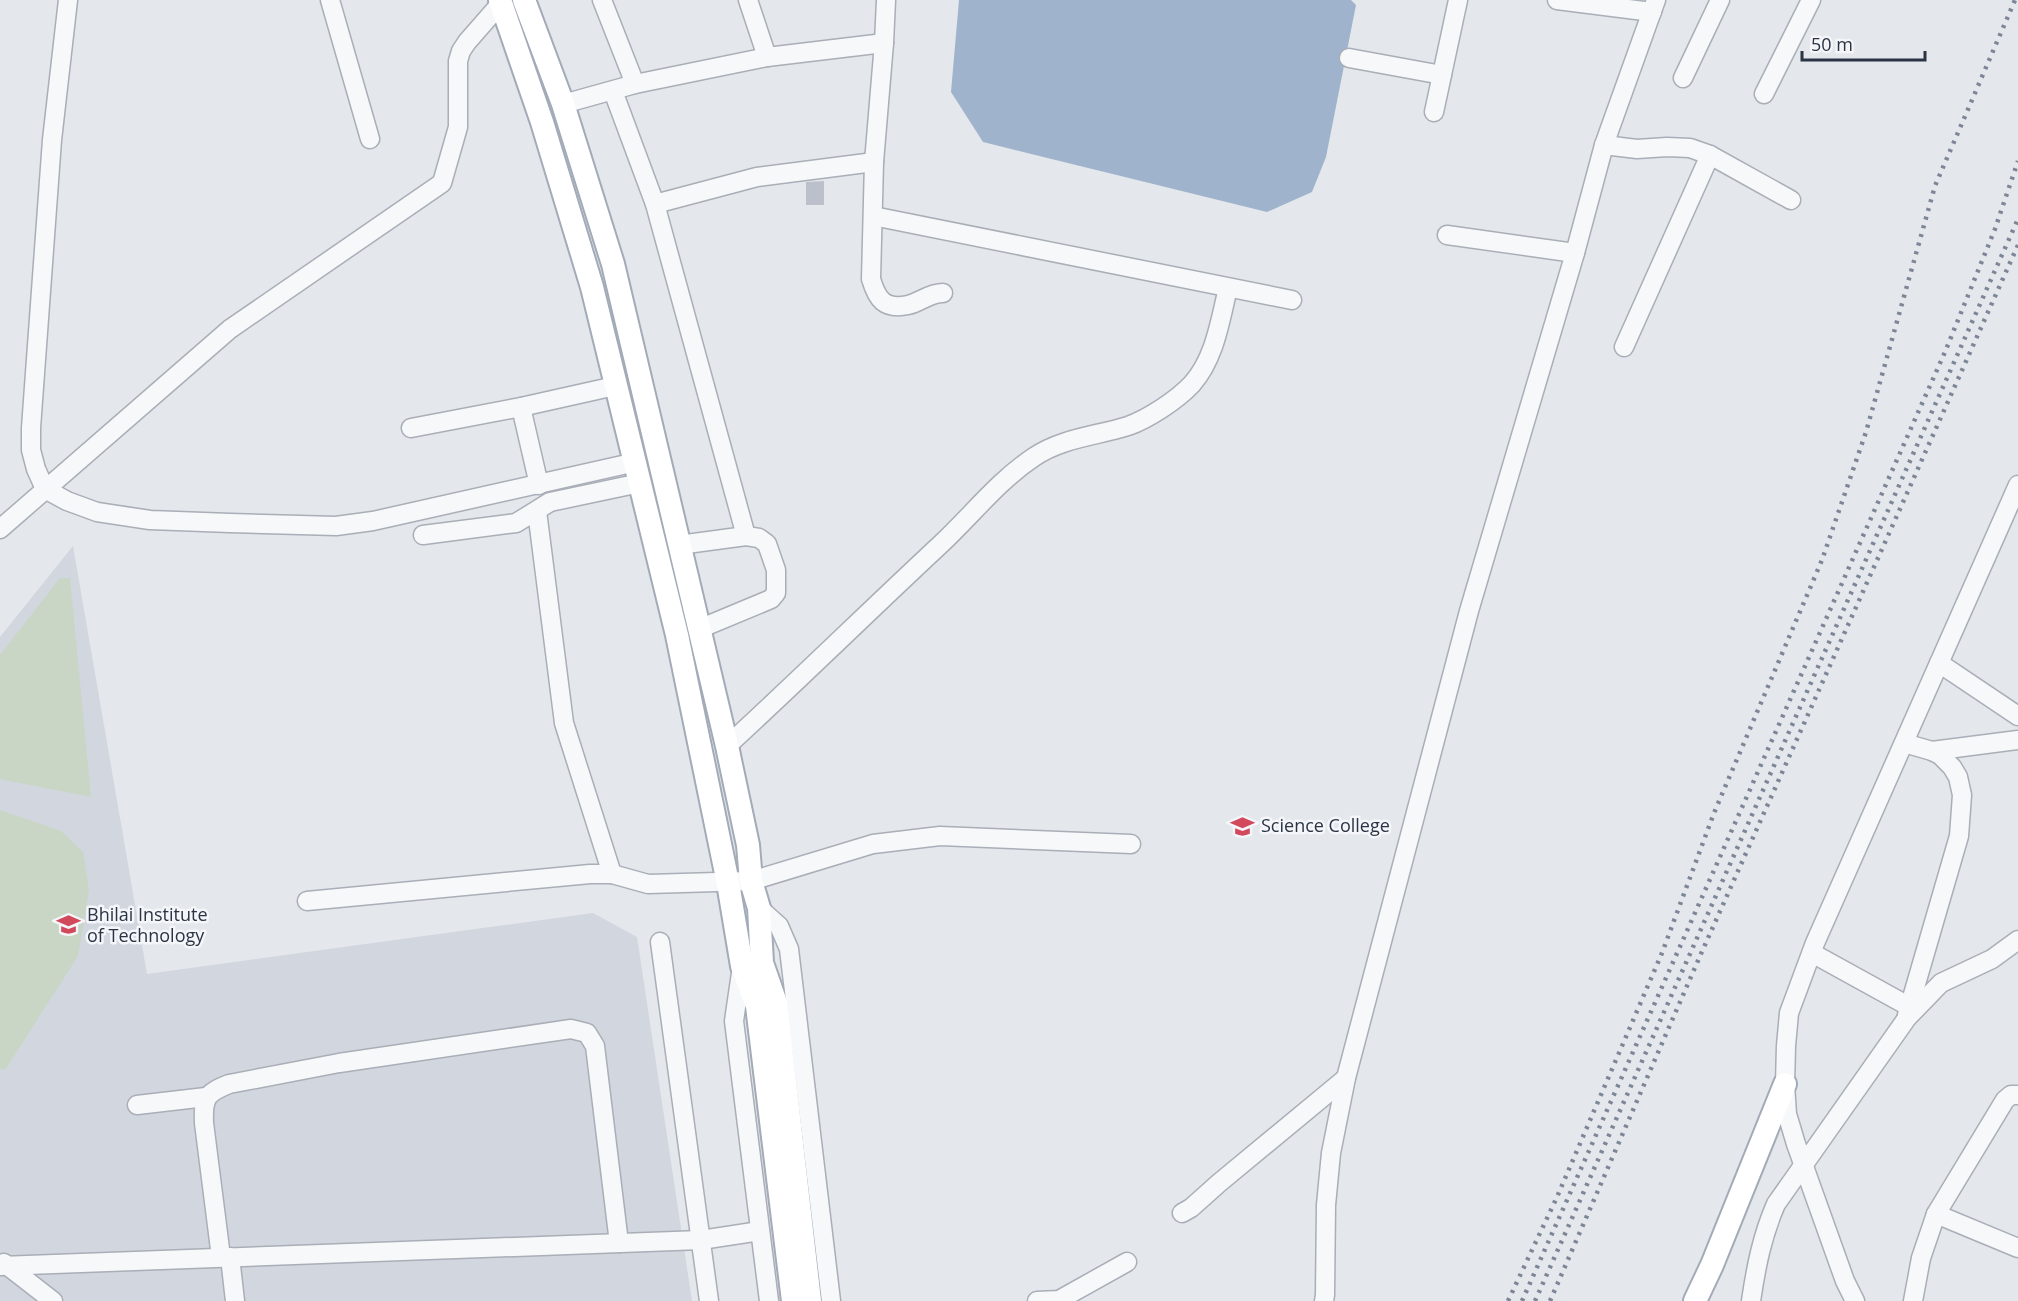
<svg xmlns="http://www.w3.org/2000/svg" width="2018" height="1301" font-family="'Open Sans',sans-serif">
  <rect width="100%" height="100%" fill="#e4e7ec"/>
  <polygon fill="#d2d6de" points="73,546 147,974 593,913 637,937 692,1301 0,1301 0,637"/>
  <g fill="#c9d6c5">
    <polygon points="60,578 70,578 91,797 0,779 0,655"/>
    <polygon points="0,810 61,831 83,852 89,890 78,956 5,1070 0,1069"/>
  </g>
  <polygon fill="#9fb4cc" points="959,0 1351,0 1356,5 1326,157 1312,192 1267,212 983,142 951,92"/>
  <polygon fill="#bbc0ca" points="824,181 824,205 806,205 806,182"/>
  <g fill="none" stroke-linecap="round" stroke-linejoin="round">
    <defs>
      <g id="minor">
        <polyline points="68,0 52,140 31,428 31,450 36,469 45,489 67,501 97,512 150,520 230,523 336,526 373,521 636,462"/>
        <polyline points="330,0 370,139"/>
        <polyline points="748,0 767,57"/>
        <path d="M886,0L884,43L874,162L871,279C877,299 884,310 908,305C921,302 929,293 943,293"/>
        <polyline points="1557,0 1652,12"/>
        <polyline points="1349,58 1442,75"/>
        <polyline points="1683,78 1720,0"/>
        <polyline points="635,84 767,57 884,43"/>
        <polyline points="613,91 655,204 746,536"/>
        <polyline points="1764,94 1811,0"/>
        <polyline points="563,104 635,84 602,0"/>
        <polyline points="1434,112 1458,0"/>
        <polyline points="1604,145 1637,149 1667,147 1690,148 1710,155 1791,200"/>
        <polyline points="655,204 757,177 874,162"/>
        <polyline points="873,216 1292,300"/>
        <polyline points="1447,235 1575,253"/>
        <polyline points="1624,347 1710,155"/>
        <polyline points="521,407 539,485"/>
        <polyline points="411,428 521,407 615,386"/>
        <polyline points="537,511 564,723 612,874"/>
        <polyline points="0,529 230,329 442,183 458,127 458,61 461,51 467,42 501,3"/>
        <polyline points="423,535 516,523 550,502 640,483"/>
        <polyline points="679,545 746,536 759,538 767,544 776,570 776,593 771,599 699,629"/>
        <polyline points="1939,663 2018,716"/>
        <polyline points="1904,743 1932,751 1940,755 1952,767 1958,777 1962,795 1959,836 1907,1015"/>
        <path d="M727,746C799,680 869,611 941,544C972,515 998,481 1034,457C1062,438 1096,436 1128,426C1148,419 1177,400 1192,384C1215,358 1220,321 1228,288"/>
        <polyline points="1932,751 2018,740"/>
        <polyline points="307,901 590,874 612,874 648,884 751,881 873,844 940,836 1131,844"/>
        <polyline points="759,908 779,926 789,949 831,1301"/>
        <polyline points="660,942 709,1301"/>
        <polyline points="1812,953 1910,1007"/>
        <polyline points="742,966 734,1021 769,1301"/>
        <polyline points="137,1105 206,1097"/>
        <polyline points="1182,1213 1191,1208 1219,1183 1346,1078"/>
        <polyline points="1936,1214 2018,1248"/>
        <path d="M221,1257L204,1123C203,1098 206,1093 229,1084L339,1063L571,1029L587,1033L595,1046L619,1243"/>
        <polyline points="230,1257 235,1301"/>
        <polyline points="4,1263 53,1301"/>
        <polyline points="0,1266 701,1240 760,1231"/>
        <polyline points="1037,1301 1059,1300 1127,1262"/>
        <polyline points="1324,1301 1325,1295 1326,1205 1331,1153 1346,1078 1469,611 1575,253 1604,145 1656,0"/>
        <path d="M1751,1301C1756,1267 1762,1236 1776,1204L1907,1018L1941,983L1992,959L2018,940"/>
        <polyline points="1855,1301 1845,1281 1796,1144 1787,1114 1785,1084 1786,1046 1789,1013 1815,943 2018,485"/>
        <polyline points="1913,1301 1921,1258 1936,1214 2005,1100 2011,1095 2018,1095"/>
      </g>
      <g id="major">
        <polyline points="500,0 542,122 592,287 677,635 728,883 742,966 757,1006 793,1301"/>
        <polyline points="524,0 563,104 613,264 727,746 748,845 751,881 759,908 762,963 776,1003 810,1301"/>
        <polyline points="1695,1301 1712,1265 1785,1084"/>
      </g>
    </defs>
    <use href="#minor" stroke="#a9aeb7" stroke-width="21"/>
    <use href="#major" stroke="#a3abb8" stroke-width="26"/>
    <use href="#minor" stroke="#f7f8fa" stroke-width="18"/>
    <use href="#major" stroke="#fff" stroke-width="22"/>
    <g stroke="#7d8696" stroke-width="4.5" stroke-dasharray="3 6" stroke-linecap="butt">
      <polyline points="1508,1301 1557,1197 1662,953 1714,813 1822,560 1866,432 1935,186 2015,0"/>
      <polyline points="1522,1301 1945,352 1995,229 2018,161"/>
      <polyline points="1535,1301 2018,219"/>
      <polyline points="1550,1301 1700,956 2018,245"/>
    </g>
  </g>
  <defs>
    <symbol id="university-bare" viewBox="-9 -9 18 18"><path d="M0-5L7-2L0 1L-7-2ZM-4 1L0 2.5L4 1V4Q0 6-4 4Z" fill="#d1495b" stroke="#f4f6f9" stroke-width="2.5" paint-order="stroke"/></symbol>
  </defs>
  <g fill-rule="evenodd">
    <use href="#university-bare" x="1226" y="810" width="33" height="33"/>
    <use href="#university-bare" x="52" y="908" width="33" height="33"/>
  </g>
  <g text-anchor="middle" stroke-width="5" stroke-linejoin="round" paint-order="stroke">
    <g font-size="18" fill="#2b3445" stroke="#f4f6f9" text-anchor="start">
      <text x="1261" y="832">Science College</text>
      <text x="87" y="921">Bhilai Institute<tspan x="87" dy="21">of Technology</tspan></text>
    </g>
  </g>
  <path d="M1802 51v9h123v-9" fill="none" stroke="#2b3445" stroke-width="3"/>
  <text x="1811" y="51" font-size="18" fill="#2b3445" stroke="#f4f6f9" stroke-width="4.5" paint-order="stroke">50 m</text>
</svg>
